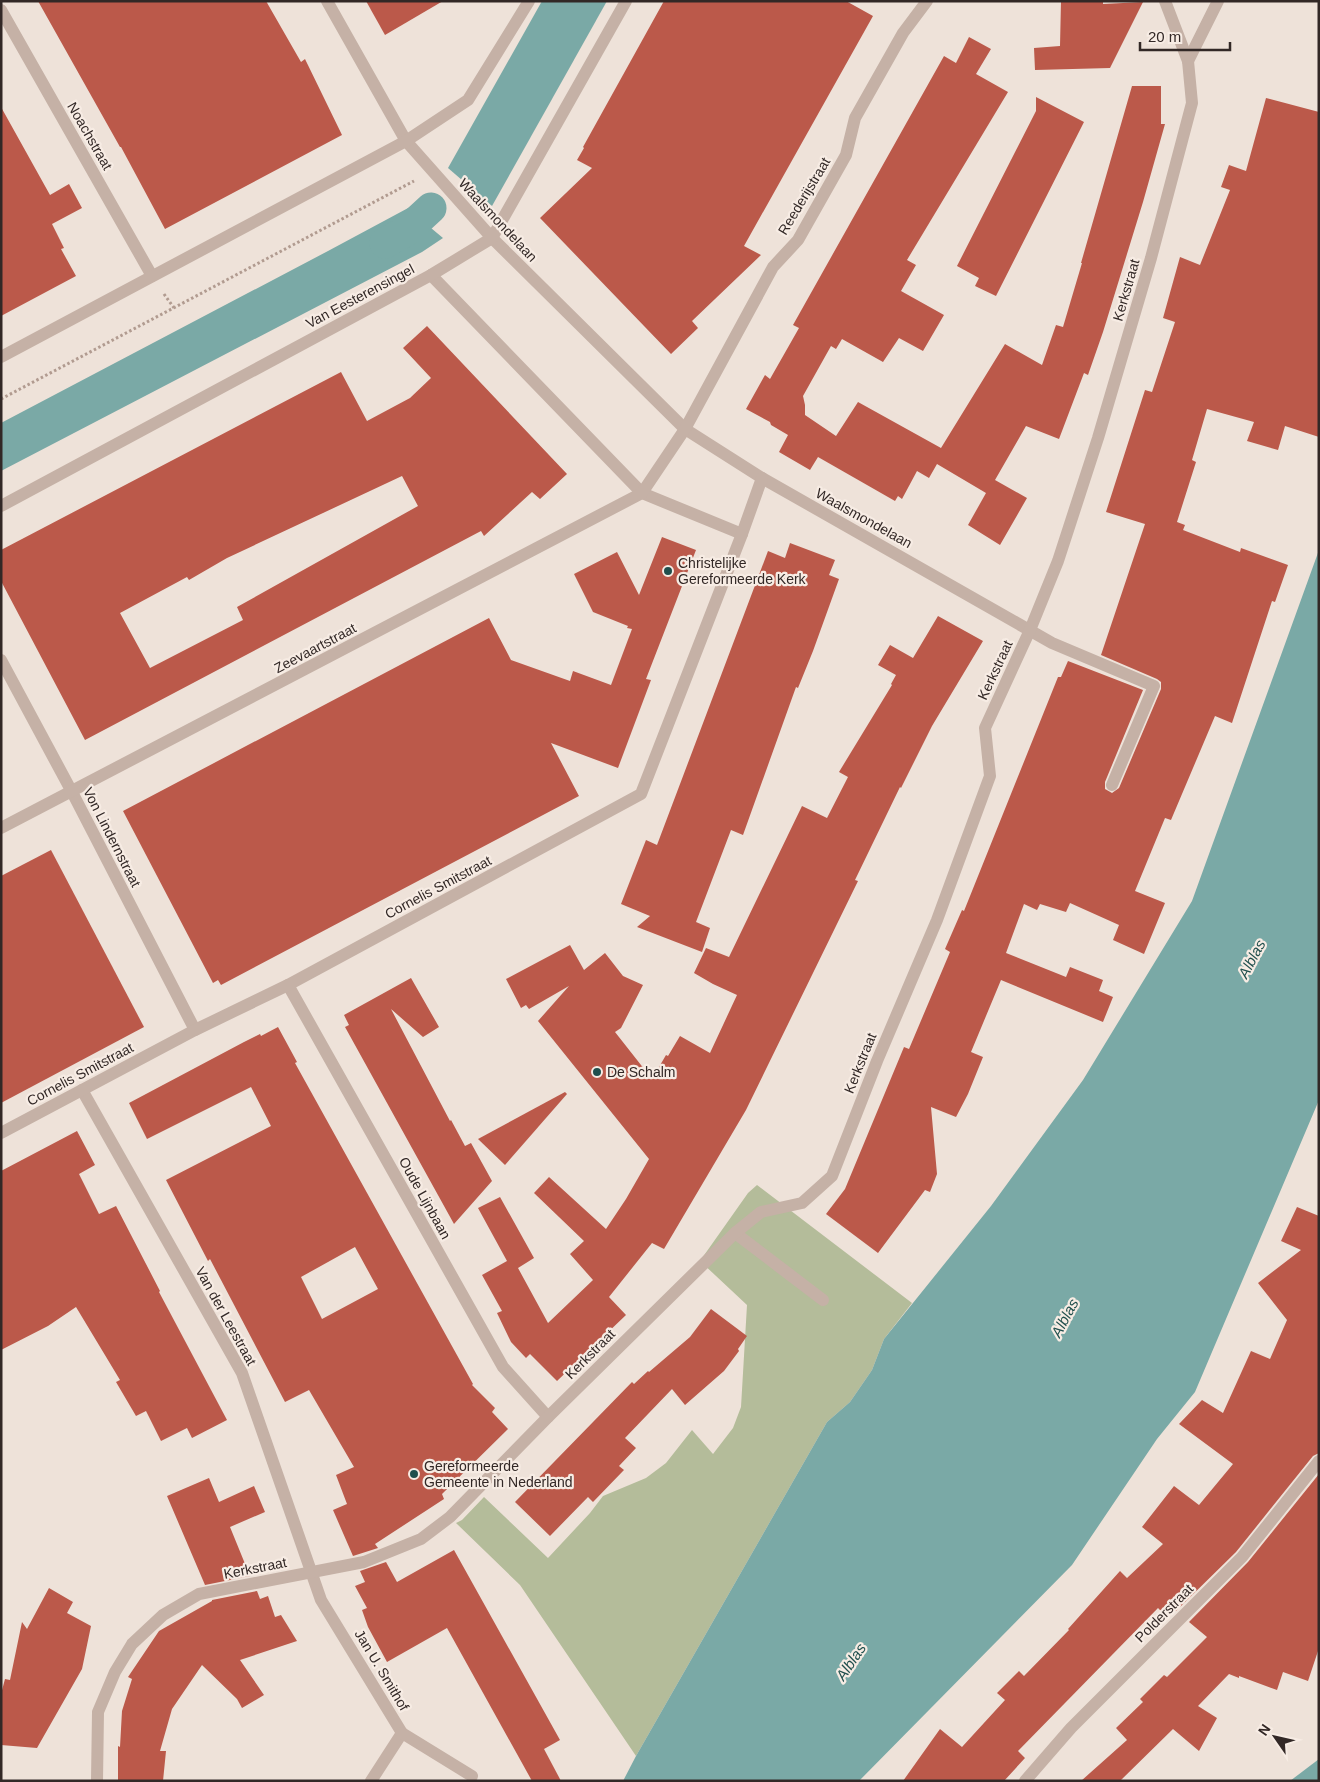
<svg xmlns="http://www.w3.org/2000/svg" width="1320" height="1782" font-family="Arial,sans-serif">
  <rect width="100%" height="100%" fill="#eee2d9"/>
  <polygon fill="#b4bc9a" points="757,1185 912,1303 884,1339 872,1370 850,1402 827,1422 636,1756 520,1585 456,1523 462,1520 484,1497 548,1558 590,1513 603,1496 646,1478 666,1463 692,1430 713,1454 733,1428 741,1407 747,1305 700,1261 748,1193"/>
  <g fill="#7aa9a6">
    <polygon points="542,1 607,1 492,206 448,168"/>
    <polygon points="410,207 419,218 443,238 422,252 1,471 1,423 328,251"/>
    <polygon points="1319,550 1319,1100 1195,1392 1157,1439 1072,1565 859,1781 623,1781 636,1756 827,1422 850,1402 872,1370 884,1339 991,1206 1083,1080 1192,901"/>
    <polygon points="1319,1759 1319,1781 1290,1781"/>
  </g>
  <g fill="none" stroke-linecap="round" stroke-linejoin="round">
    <polyline stroke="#7aa9a6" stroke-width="31" points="385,243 406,231 431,208"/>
  </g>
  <g fill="#bb594a" fill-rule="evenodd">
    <polygon points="38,1 266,1 301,62 305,59 342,135 165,229 121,147 120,147"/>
    <polygon points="366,1 443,1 385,35"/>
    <polygon points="664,1 846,1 873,16 744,246 761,255 692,321 698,328 671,354 540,218 592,168 577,160 584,148 583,147"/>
    <polygon points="1061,1 1103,1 1103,4 1143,2 1110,68 1035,70 1034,48 1060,46"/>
    <polygon points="969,37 991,49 976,74 1008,92 907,260 916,265 901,291 944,315 923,351 899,338 883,362 842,339 836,349 831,346 803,396 805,405 805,415 836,436 858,402 941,448 1005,344 1042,365 1056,325 1063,327 1082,263 1081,263 1132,86 1161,86 1161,124 1165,124 1143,202 1103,332 1088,375 1084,373 1059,439 1026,426 995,480 1027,498 1000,545 968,525 986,493 937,464 929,478 917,471 902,499 898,496 895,501 818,457 810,470 779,452 788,435 771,425 770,422 746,409 765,375 770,379 799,328 793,325 944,56 956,63"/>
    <polygon points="1036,97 1084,122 996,296 975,286 979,278 957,266 1036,111"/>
    <polygon points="1266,98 1319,112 1319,437 1285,426 1278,450 1247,441 1254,422 1207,409 1192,460 1196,462 1177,522 1185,525 1183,530 1240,552 1241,548 1288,565 1275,602 1272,601 1232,723 1215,716 1171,820 1165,818 1135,891 1165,903 1144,954 1113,940 1119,925 1070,903 1066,912 1040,904 1037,910 1024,904 1006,953 1066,977 1070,967 1103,980 1099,991 1113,997 1103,1022 1001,980 971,1052 983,1057 968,1094 956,1117 931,1107 937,1174 930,1192 925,1190 878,1253 826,1214 845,1189 904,1047 909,1049 950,952 945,949 962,910 964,911 1058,677 1061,677 1068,661 1143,690 1105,782 1105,789 1112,793 1119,788 1161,689 1161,682 1157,679 1101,655 1145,524 1106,512 1145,390 1152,392 1175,322 1163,318 1180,257 1200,265 1230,190 1221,187 1229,165 1246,171"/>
    <polygon points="1,107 50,195 69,184 82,208 52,224 64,248 61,249 76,276 1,316"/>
    <path d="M427,326L567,474L540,499L532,492L484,536L481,531L85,740L1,581V550L341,372L367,421L410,398L431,378L403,348ZM402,476L418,506L237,607L243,620L150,668L120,613L187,577L189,580L227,558Z"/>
    <polygon points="662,537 696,550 646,679 651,680 618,768 551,743 579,796 221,985 218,980 213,983 123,811 489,618 511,660 570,681 573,671 611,685 632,629 627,628 628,626 593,612 574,574 617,552 639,595"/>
    <polygon points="790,543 835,560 829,575 839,579 813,651 798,688 796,687 743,835 731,830 696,922 710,928 702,952 637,927 650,916 621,904 646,840 657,845 768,551 785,558"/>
    <polygon points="938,616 983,641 932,726 901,788 900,787 855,880 858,881 746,1110 664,1249 652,1243 609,1297 626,1315 557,1381 530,1354 526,1358 511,1342 497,1313 502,1311 482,1275 507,1261 478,1208 500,1197 534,1258 518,1268 548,1323 593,1280 570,1254 584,1241 534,1193 549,1177 606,1229 626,1199 649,1159 538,1021 569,986 529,1009 526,1005 521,1008 506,979 570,945 584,970 605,953 623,976 643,985 621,1028 615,1032 652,1079 666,1055 668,1056 680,1036 710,1053 737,995 713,984 694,973 706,948 729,957 802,806 827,818 848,777 839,772 892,685 891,684 896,675 878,665 890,645 913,658"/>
    <polygon points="51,850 144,1027 1,1103 1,876"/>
    <polygon points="411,978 439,1027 423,1037 391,1009 450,1121 451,1120 465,1146 471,1143 492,1181 454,1224 345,1027 349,1025 344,1015"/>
    <path d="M278,1027L297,1062L295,1063L473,1384L472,1385L495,1408L492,1412L508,1429L442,1494L444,1499L375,1544L378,1548L353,1556L333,1510L347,1504L336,1475L354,1467L309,1390L285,1402L210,1259L208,1261L166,1180L271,1126L251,1087L147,1139L129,1103L244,1042L260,1034L261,1036ZM355,1247L378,1289L322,1319L301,1277Z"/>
    <polygon points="565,1092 567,1094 505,1165 478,1139"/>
    <polygon points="77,1131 95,1165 79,1174 99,1214 116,1206 160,1291 159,1292 227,1420 192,1438 187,1428 161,1441 146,1411 136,1416 116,1382 120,1380 76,1307 48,1326 1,1350 1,1171"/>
    <polygon points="1297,1207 1319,1216 1319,1453 1313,1456 1236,1552 1176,1611 1168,1604 1161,1611 1158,1608 1018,1751 1025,1758 1004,1781 903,1781 940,1729 962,1747 1005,1700 997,1693 1019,1671 1024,1676 1069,1630 1068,1629 1120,1571 1127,1578 1163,1544 1142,1527 1174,1486 1199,1505 1233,1464 1179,1424 1202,1400 1223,1413 1251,1351 1270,1359 1287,1320 1258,1283 1301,1250 1281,1241"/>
    <polygon points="711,1309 747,1336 738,1349 739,1351 724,1371 685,1405 672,1389 625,1438 636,1448 619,1466 624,1470 593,1502 588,1497 550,1536 515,1502 632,1382 634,1384 648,1371 649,1372 690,1337"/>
    <polygon points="1319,1474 1319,1648 1308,1681 1283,1672 1277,1690 1239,1676 1239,1678 1229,1674 1198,1706 1217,1718 1199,1751 1173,1729 1120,1781 1081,1781 1127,1740 1116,1728 1143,1702 1140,1699 1164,1675 1167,1677 1207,1637 1189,1622 1248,1562"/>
    <polygon points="209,1478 219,1502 254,1486 265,1512 230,1527 250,1576 205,1585 167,1496"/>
    <polygon points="454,1550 560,1740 544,1749 561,1781 532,1781 447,1628 387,1662 368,1627 362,1610 367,1608 355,1586 365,1582 360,1571 386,1562 397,1582"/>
    <polygon points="49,1588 73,1602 67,1613 91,1626 82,1669 37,1748 1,1745 1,1694 5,1679 10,1680 22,1622 27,1629"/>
    <polygon points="257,1591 260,1599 268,1596 275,1617 281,1615 297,1641 240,1660 264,1695 242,1708 237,1699 202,1665 172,1709 160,1751 166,1751 163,1781 118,1781 118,1746 120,1747 122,1711 132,1679 128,1677 159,1631 212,1601 212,1600"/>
  </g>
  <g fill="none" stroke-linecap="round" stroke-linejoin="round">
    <g stroke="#b19b90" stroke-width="3" stroke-dasharray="2.5 2.5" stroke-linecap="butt">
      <polyline points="164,294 174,308"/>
      <polyline points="1,399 414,181"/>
    </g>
    <g stroke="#c5b1a6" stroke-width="12">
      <polyline points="327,1 406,141 492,238 685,429 762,478 1052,643 1154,686 1112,785"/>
      <polyline points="1,10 152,276"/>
      <polyline points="1188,61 1218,1"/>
      <polyline points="431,275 642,493 742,534"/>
      <polyline points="1,357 406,141 468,100 529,1"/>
      <polyline points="1,506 431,275 492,238 626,1"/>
      <polyline points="1,660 72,792 195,1030"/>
      <polyline points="1,828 642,493 685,429 773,267 798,240 846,155 855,118 903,33 927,1"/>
      <polyline points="288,985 503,1367 548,1417"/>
      <polyline points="82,1090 242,1373 321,1600 402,1733 371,1781"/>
      <polyline points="1,1133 195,1030 288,985 641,794 742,534 762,478"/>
      <polyline points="735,1233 823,1300"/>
      <polyline points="402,1733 472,1776"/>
      <polyline points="97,1781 98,1712 115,1672 132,1644 163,1615 199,1594 364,1562 421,1539 450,1517 548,1417 735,1233 761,1212 802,1203 832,1176 877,1061 937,920 990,776 985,728 1030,630 1058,561 1098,438 1151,258 1192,103 1188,61 1165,1"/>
      <polyline points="1025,1781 1071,1728 1242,1557 1319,1461"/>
    </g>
  </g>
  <g fill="#204f4d" stroke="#f7ece4" stroke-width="2">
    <circle cx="668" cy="571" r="5"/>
    <circle cx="597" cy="1072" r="5"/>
    <circle cx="414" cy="1474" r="5"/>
  </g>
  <g text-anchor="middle" stroke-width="4.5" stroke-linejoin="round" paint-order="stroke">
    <g font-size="14" fill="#322826" stroke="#f7ece4">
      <text transform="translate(90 136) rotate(60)" y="5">Noachstraat</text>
      <text transform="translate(804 196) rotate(-59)" y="5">Reederijstraat</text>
      <text transform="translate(498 220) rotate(47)" y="5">Waalsmondelaan</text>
      <text transform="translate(1126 290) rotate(-74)" y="5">Kerkstraat</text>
      <text transform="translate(360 296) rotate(-28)" y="5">Van Eesterensingel</text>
      <text transform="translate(864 518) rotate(29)" y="5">Waalsmondelaan</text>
      <text transform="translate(315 648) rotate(-28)" y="5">Zeevaartstraat</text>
      <text transform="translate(995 670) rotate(-65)" y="5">Kerkstraat</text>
      <text transform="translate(112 837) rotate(63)" y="5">Von Lindernstraat</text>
      <text transform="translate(438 887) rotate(-28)" y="5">Cornelis Smitstraat</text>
      <text transform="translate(860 1063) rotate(-68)" y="5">Kerkstraat</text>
      <text transform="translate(80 1074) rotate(-28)" y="5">Cornelis Smitstraat</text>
      <text transform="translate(425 1198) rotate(61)" y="5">Oude Lijnbaan</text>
      <text transform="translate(226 1316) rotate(61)" y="5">Van der Leestraat</text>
      <text transform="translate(590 1354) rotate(-45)" y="5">Kerkstraat</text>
      <text transform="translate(255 1568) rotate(-11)" y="5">Kerkstraat</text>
      <text transform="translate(1164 1613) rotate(-45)" y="5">Polderstraat</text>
      <text transform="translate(382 1670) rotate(59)" y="5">Jan U. Smithof</text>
    </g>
    <g font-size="14" fill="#322826" stroke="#f7ece4" text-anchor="start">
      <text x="678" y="568">Christelijke<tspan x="678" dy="16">Gereformeerde Kerk</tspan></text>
      <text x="607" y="1077">De Schalm</text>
      <text x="424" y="1471">Gereformeerde<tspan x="424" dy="16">Gemeente in Nederland</tspan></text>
    </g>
    <g font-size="15" font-style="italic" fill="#204f4d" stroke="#f7ece4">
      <text transform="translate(1252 959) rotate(-62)" y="5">Alblas</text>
      <text transform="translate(1065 1318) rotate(-62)" y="5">Alblas</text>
      <text transform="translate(851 1662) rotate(-56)" y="5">Alblas</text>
    </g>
  </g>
  <rect width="1320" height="1782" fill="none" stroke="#322826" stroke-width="5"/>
  <g transform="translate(1275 1737) rotate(304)" stroke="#f7ece4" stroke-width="4" paint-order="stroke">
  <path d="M0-4L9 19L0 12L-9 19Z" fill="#322826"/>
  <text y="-8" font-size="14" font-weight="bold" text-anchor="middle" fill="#322826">N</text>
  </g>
  <path d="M1140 42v8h90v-8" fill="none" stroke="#322826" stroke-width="2.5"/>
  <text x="1148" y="42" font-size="15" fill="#322826" stroke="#f7ece4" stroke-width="4" paint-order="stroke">20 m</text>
</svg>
